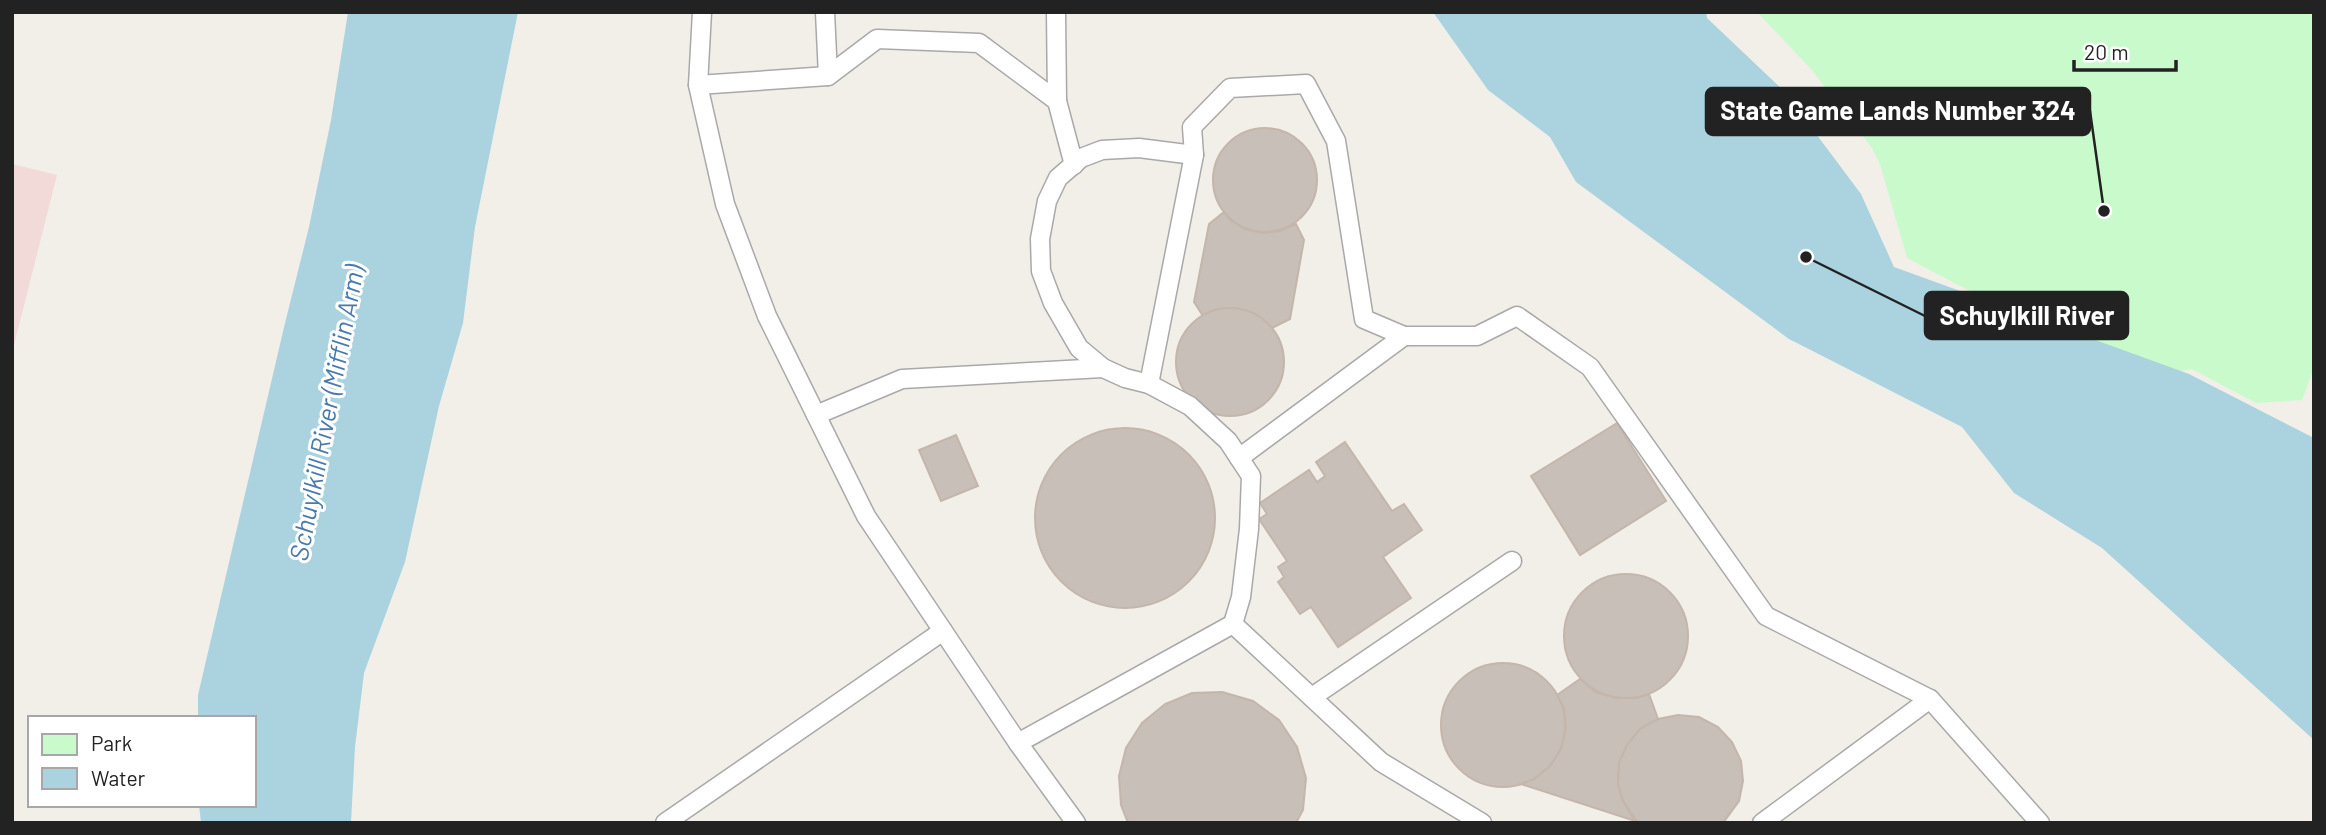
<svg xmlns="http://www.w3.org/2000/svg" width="2326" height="835" font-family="Barlow,sans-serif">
  <rect width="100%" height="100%" fill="#f2efe9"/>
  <polygon fill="#f2dad9" points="12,164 57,175 12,353"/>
  <polygon fill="#c8facc" points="1757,12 2314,12 2314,368 2302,400 2256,403 2192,369 2138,379 1907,258 1880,164 1872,148 1811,69"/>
  <g fill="#aad3df">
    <polygon points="348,12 518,12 475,227 463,323 439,406 405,562 364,673 355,747 351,823 201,823 199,805 254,805 254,718 198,718 198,695 285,323 309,227 331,120"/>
    <polygon points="1433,12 1706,12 1707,18 1784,91 1861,194 1894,267 2189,374 2314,438 2314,740 2102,548 2014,493 1962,427 1789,339 1576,182 1550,137 1488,90"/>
  </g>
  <g fill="#c7bfb8" stroke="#c4b6ab" stroke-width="2">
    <circle cx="1265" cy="180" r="52"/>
    <polygon points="1224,212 1230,220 1245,229 1263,233 1280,231 1296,224 1304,240 1290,319 1272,328 1266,322 1250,312 1233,308 1215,310 1203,316 1194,302 1209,224"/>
    <circle cx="1230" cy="362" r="54"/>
    <polygon points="1617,423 1666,501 1580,555 1531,476"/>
    <circle cx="1125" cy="518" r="90"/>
    <polygon points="956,435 978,486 941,501 919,450"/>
    <polygon points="1345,442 1392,511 1404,504 1422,530 1383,557 1411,598 1338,647 1311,607 1300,614 1278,582 1284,577 1278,567 1287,561 1259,519 1267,514 1260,503 1309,470 1317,482 1325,476 1316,462"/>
    <circle cx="1626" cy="636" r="62"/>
    <circle cx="1503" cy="725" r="62"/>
    <polygon points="1580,679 1596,692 1616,698 1637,698 1649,694 1658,719 1640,729 1627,745 1619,763 1618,784 1623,801 1635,821 1521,784 1534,779 1550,766 1561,749 1566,728 1564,708 1557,695"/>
    <polygon points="1222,692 1253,701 1279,720 1297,747 1306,778 1303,810 1296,823 1128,823 1121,805 1119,776 1126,748 1142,723 1165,704 1192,693"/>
    <polygon points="1678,715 1699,717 1718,727 1732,742 1741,761 1743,781 1739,801 1723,823 1638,823 1623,801 1618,784 1619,763 1627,745 1640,729 1658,719"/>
  </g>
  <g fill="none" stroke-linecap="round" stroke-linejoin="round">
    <defs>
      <g id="lane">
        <polyline points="702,12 698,85 725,204 767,316 866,516 1018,743 1076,823"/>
        <polyline points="825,12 828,76"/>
        <polyline points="1056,12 1057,101"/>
        <polyline points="698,85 828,76 877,39 979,43 1057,101 1074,165"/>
        <polyline points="1194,155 1139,148 1102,150 1081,158 1058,178 1047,201 1040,239 1041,271 1053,303 1079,348 1103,368 1125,378 1149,384 1190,406 1228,441 1251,476 1249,529 1241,597 1233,624"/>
        <polyline points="1149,384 1194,155 1192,127 1230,88 1306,84 1336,141 1364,319 1404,336 1477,336 1517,316 1590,367 1766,616 1930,699 2040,823"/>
        <polyline points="816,415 902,379 1103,368"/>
        <polyline points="1239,458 1404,336"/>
        <polyline points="1312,697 1512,561"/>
        <polyline points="1018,743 1233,624 1381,762 1482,823"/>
        <polyline points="665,823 943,631"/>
        <polyline points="1762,823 1930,699"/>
      </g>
    </defs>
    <use href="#lane" stroke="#a9a9a9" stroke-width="21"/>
    <use href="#lane" stroke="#fff" stroke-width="18"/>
  </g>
  <g text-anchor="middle" stroke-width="6" stroke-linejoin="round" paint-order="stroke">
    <g font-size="26" font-style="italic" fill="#4a7aab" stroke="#fff">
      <text transform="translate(327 413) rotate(-79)" y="9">Schuylkill River (Mifflin Arm)</text>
    </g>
  </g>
  <path fill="none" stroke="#222" stroke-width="2.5" d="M2104 211L2090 111M1806 257L1925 316"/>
  <g fill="#222" stroke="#fff" stroke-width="2.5">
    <circle cx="2104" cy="211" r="7"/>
    <circle cx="1806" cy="257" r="7"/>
  </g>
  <g fill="#222" stroke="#222" stroke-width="2.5">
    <rect x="1706" y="88" width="384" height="47" rx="7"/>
    <rect x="1925" y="292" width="203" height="47" rx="7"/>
  </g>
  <g font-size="26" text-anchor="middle" font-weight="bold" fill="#fff">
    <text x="1898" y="120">State Game Lands Number 324</text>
    <text x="2027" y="325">Schuylkill River</text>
  </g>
  <rect width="2326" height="835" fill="none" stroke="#222222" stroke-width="28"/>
  <rect x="28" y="716" width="228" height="91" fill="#ffffff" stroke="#a7a7a7" stroke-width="2"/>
  <rect x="42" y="734" width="35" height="21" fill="#c8facc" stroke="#a7a7a7" stroke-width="2"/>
  <text x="91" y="751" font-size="21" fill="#222222">Park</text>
  <rect x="42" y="768" width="35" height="21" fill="#aad3df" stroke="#a7a7a7" stroke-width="2"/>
  <text x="91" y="786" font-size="21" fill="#222222">Water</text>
  <path d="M2074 60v10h102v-10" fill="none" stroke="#222222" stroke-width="3.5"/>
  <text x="2084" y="60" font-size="21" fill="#222222" stroke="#ffffff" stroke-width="5" paint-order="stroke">20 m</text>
</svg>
